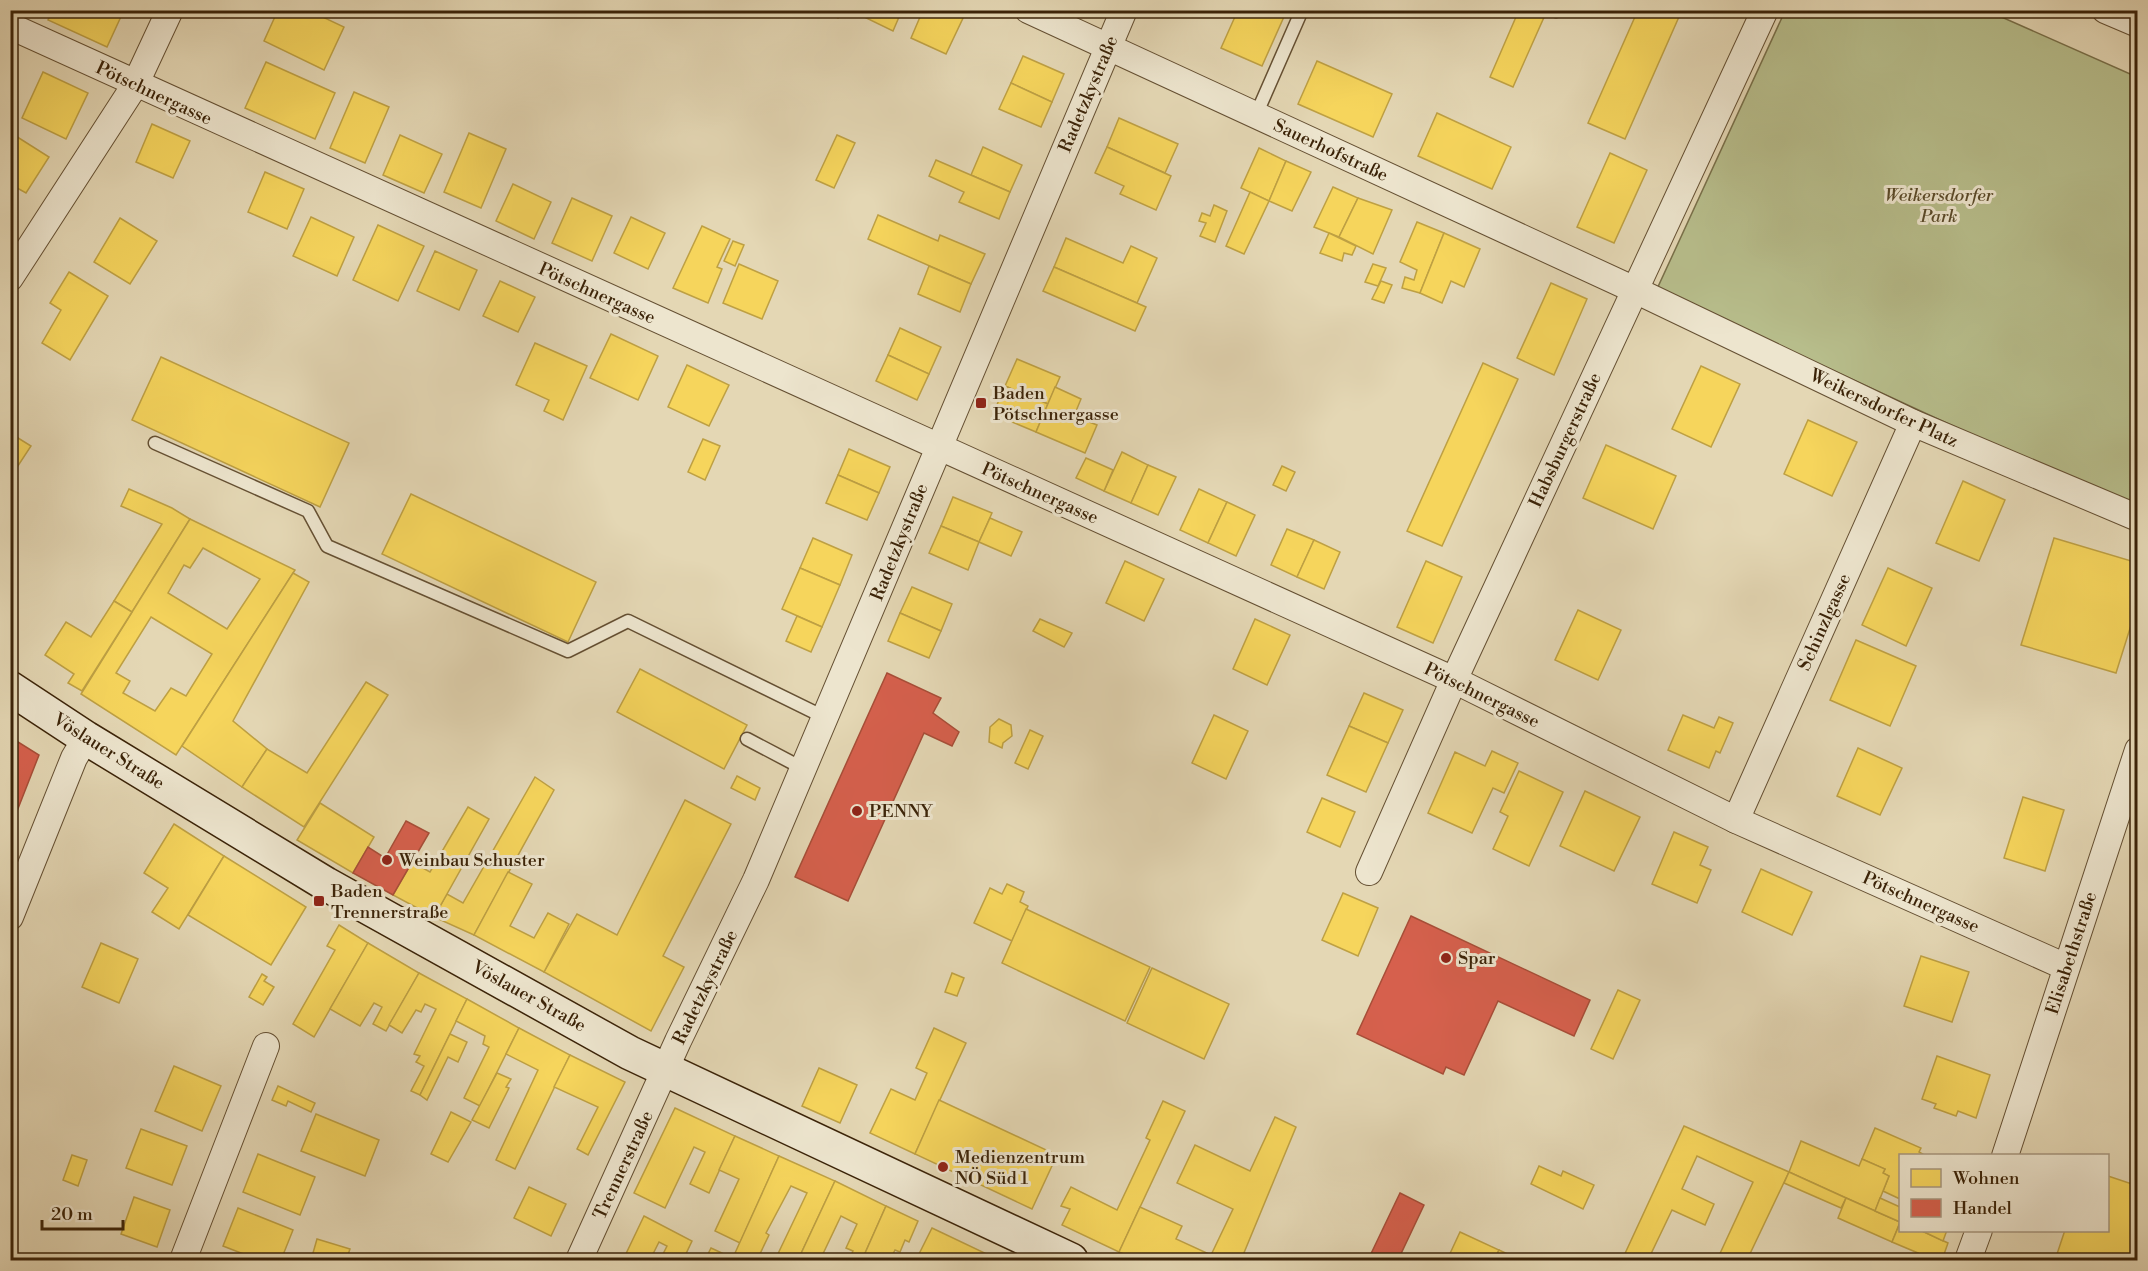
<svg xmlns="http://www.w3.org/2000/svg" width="2148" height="1271" font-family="'Libre Bodoni',serif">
  <rect width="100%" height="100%" fill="#e4d7b4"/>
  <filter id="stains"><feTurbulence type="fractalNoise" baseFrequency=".00333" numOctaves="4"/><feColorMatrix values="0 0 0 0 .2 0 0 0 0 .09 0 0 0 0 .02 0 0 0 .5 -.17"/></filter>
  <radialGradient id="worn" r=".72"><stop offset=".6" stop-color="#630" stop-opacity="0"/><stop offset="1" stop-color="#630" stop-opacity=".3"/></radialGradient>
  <polygon fill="#b7bd8b" stroke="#79704a" stroke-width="1.5" points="1785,11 1988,11 2137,77 2137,511 1657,289"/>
  <g fill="#f6d55c" stroke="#bea043" stroke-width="1.5" fill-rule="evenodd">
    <polygon points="53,10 124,10 107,47 48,20"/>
    <polygon points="278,10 308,10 344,27 324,70 264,41"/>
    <polygon points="821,10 841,10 838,18"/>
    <polygon points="863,10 902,10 893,31 860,15"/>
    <polygon points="923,10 951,10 964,16 946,54 911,38"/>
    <polygon points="1238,10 1287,10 1262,66 1221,48"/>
    <polygon points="1519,10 1535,10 1545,15 1513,87 1490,77"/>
    <polygon points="1638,10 1682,10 1625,139 1588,123"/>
    <polygon points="1023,56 1064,74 1052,102 1011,83"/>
    <polygon points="1317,61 1392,94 1373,137 1298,104"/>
    <polygon points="266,62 335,93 315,139 245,108"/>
    <polygon points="43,72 88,93 66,139 22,118"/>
    <polygon points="1011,83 1052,102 1041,127 999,109"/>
    <polygon points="354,92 389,107 365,163 330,148"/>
    <polygon points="1437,113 1511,147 1492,189 1418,156"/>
    <polygon points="1119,118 1178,144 1165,173 1107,147"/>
    <polygon points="152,124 190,141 173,178 136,162"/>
    <polygon points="11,133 49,157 26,193 10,184"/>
    <polygon points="469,133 506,149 481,208 444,192"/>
    <polygon points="400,135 442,154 424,193 383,175"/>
    <polygon points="837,135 855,143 834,188 816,180"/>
    <polygon points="983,147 1022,165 1010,192 971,175"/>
    <polygon points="1107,147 1171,176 1156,210 1120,194 1124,186 1095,173"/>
    <polygon points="1259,148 1286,161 1269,201 1241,188"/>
    <polygon points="1610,153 1647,170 1614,243 1577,227"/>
    <polygon points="936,160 1010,192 999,219 959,202 964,192 929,176"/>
    <polygon points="1286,161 1311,172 1292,211 1269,201"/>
    <polygon points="265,172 304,189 287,229 248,212"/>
    <polygon points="513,184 551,202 534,239 496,221"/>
    <polygon points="1333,187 1358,198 1339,237 1314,227"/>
    <polygon points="1250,192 1269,201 1244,254 1226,246"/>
    <polygon points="572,198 612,216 592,261 552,243"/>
    <polygon points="1358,198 1392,210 1373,254 1339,237"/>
    <polygon points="1214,205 1227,211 1215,242 1200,236 1206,223 1199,221 1202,213 1210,216"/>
    <polygon points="878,215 938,241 940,235 985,254 971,284 868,239"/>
    <polygon points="311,217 354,237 337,276 293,256"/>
    <polygon points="631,217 665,233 648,269 614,253"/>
    <polygon points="120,218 157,241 130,284 94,262"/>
    <polygon points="1417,222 1444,233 1420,293 1402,288 1405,277 1414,280 1417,270 1400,262"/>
    <polygon points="378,225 424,246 398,301 353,280"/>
    <polygon points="702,226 730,239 717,267 722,269 708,303 673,288"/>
    <polygon points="1329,233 1356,246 1352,255 1344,253 1342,261 1320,253"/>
    <polygon points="1444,233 1480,249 1464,287 1451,281 1442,303 1420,293"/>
    <polygon points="1066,238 1123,263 1131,246 1157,258 1137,303 1054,267"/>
    <polygon points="733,241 744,245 735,266 724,261"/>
    <polygon points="435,251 477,270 459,310 417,291"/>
    <polygon points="739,264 778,281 762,319 723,303"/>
    <polygon points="1373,264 1386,268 1378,286 1365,282"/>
    <polygon points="929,266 971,284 960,312 918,294"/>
    <polygon points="1054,267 1146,307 1135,331 1043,291"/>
    <polygon points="69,272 108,296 70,360 42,343 61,310 50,303"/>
    <polygon points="500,281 535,297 518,332 483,316"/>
    <polygon points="1381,281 1392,285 1384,303 1372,299"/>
    <polygon points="1551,283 1587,299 1554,375 1517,358"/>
    <polygon points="900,328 941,347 929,374 888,355"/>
    <polygon points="611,334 658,356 638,400 590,378"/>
    <polygon points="535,343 587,366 563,420 544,411 549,400 516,385"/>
    <polygon points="888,355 929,374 917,400 876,381"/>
    <polygon points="161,357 349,443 320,507 132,420"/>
    <polygon points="1017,359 1060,377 1048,404 1005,386"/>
    <polygon points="1483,363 1518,379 1442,546 1407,531"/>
    <polygon points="687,365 729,385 709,426 668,407"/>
    <polygon points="1701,366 1740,384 1711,447 1672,429"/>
    <polygon points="1005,386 1048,404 1036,432 993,414"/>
    <polygon points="1055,387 1081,399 1074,416 1097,425 1085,453 1036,432"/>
    <polygon points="1808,420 1857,442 1832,496 1784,474"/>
    <polygon points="10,433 31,446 10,478"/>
    <polygon points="703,439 720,446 705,480 688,472"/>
    <polygon points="1606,445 1676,476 1653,529 1583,498"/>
    <polygon points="849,449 890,467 879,493 838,475"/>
    <polygon points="1122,452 1148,465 1131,503 1104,491"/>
    <polygon points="1086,458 1113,470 1104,491 1076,478"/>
    <polygon points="1148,465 1176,477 1158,515 1131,503"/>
    <polygon points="1282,466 1295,472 1286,491 1273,485"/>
    <polygon points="838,475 879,493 867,520 826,503"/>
    <polygon points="1963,481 2005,500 1979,561 1936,543"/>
    <polygon points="129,489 172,508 190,519 132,612 114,601 162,524 121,506"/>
    <polygon points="1199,489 1227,502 1208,543 1180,530"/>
    <polygon points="411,494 596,582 568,642 382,554"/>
    <polygon points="953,497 992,513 979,542 941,526"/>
    <polygon points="1227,502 1255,515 1236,556 1208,543"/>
    <polygon points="990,518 1022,532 1011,556 979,542"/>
    <path d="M190,519L295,570L176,755L81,694ZM203,548L260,579L227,629L168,593L184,565L190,568ZM151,617L212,654L186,696L171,688L155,711L123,693L130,681L116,673Z"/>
    <polygon points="941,526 979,542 968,570 929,553"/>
    <polygon points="1287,529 1314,540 1297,577 1271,565"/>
    <polygon points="813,538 852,555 840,585 800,568"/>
    <polygon points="2054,538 2138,563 2138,603 2116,673 2021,645"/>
    <polygon points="1314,540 1340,552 1324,589 1297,577"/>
    <polygon points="1125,561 1164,579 1144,621 1106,603"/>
    <polygon points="1426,561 1462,577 1433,643 1397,627"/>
    <polygon points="800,568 840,585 822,627 782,609"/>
    <polygon points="1888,568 1932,588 1906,646 1862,625"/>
    <polygon points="293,573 309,582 233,721 267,749 242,787 182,746"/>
    <polygon points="912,587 952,604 941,631 900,613"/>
    <polygon points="114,601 132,612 82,691 68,683 74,674 45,655 66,622 91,637"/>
    <polygon points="1578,610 1621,630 1598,680 1555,660"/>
    <polygon points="900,613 941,631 929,658 888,641"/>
    <polygon points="797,616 822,627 811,652 786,641"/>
    <polygon points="1040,619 1072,633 1064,647 1033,631"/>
    <polygon points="1255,619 1290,635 1267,685 1233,669"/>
    <polygon points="1856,640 1916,666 1890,726 1830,700"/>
    <polygon points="640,669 747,725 724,769 617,712"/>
    <polygon points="366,682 388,695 304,827 242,787 267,749 307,773"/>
    <polygon points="1364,693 1403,710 1388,743 1349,726"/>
    <polygon points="1214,715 1248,731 1226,779 1192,763"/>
    <polygon points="1683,715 1714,728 1719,717 1733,723 1720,753 1716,751 1709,768 1668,750"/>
    <polygon points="999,719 1011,725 1012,736 1003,743 1002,748 989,742 990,727"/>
    <polygon points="1349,726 1388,743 1366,792 1327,775"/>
    <polygon points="1030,730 1043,736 1028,769 1015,763"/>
    <polygon points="1858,748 1902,768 1880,815 1837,796"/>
    <polygon points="1492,751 1518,763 1504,793 1493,788 1472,833 1428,813 1455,752 1485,766"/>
    <polygon points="1519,771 1563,792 1529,866 1493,849 1508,816 1500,812"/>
    <polygon points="737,776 760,788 755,800 731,788"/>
    <polygon points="535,777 554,790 474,935 434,917 447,894 463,903"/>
    <polygon points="1585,791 1640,817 1614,871 1560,846"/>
    <polygon points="2023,797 2064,810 2045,871 2004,858"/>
    <polygon points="1322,798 1355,812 1340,847 1307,832"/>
    <polygon points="685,800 731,824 663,956 684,967 651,1031 544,972 577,914 617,935"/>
    <polygon points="320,803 374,837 353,873 297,840"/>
    <polygon points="468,807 489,819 434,917 393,895 412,862 430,872"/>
    <polygon points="174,824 224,856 179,929 152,912 168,888 144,873"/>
    <polygon points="1674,832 1708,847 1700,865 1711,870 1697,903 1652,884"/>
    <polygon points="224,856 306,907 271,965 188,915"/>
    <polygon points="1761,869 1812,892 1792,935 1742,912"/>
    <polygon points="508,872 532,884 510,926 534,938 548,913 569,924 544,972 474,935"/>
    <polygon points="1007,884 1024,892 1020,902 1028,906 1012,941 974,923 990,888 1002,894"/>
    <polygon points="1343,893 1378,908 1358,956 1322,940"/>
    <polygon points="1026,909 1150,967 1125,1021 1002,963"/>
    <polygon points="2138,919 2138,939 2131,936"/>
    <polygon points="339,925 368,943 314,1037 293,1024 335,950 327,946"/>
    <polygon points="101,943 138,959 119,1003 82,987"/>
    <polygon points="368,943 419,973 386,1031 373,1024 382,1007 374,1003 360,1026 330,1009"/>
    <polygon points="1921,956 1969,972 1952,1022 1904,1006"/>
    <polygon points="1152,968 1229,1004 1204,1059 1127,1023"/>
    <polygon points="419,973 467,999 420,1095 411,1091 424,1066 416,1062 420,1056 414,1054 436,1009 425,1004 421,1012 416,1010 402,1033 389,1025"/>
    <polygon points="952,973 964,978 957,996 945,992"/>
    <polygon points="262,974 267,977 264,981 274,987 263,1005 249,997"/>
    <polygon points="1618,990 1640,1000 1613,1059 1591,1049"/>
    <polygon points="467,999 519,1028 480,1106 464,1098 489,1047 483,1044 485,1036 456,1021"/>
    <polygon points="519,1028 570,1055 515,1169 496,1160 538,1070 506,1054"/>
    <polygon points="934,1028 966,1043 915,1154 870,1133 891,1089 915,1100 927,1073 916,1068"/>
    <polygon points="450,1034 467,1042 458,1062 448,1057 427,1100 420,1095"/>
    <polygon points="570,1055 625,1082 588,1155 577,1149 598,1107 554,1087"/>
    <polygon points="1937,1056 1990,1075 1976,1118 1958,1111 1956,1116 1934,1108 1936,1104 1922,1099"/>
    <polygon points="174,1066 221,1086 202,1131 155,1111"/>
    <polygon points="819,1068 857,1085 840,1123 802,1106"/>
    <polygon points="497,1073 511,1079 506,1087 509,1088 489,1128 472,1120"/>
    <polygon points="278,1086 315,1103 311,1112 288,1101 286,1106 272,1100"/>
    <polygon points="939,1100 1057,1155 1032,1209 915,1154"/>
    <polygon points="1163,1101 1185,1111 1119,1252 1062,1225 1070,1209 1061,1206 1071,1187 1117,1210 1150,1140 1146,1138"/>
    <polygon points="675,1108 735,1136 709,1193 690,1184 705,1152 694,1147 665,1208 634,1193"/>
    <polygon points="451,1112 471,1122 448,1162 431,1154"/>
    <polygon points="316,1114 379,1140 365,1176 301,1151"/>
    <polygon points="1275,1117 1296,1127 1241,1260 1138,1260 1119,1252 1140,1207 1182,1226 1176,1239 1211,1255 1233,1209 1177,1183 1195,1145 1250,1171"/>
    <polygon points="1684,1126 1789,1172 1747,1260 1717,1260 1753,1182 1697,1156 1682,1189 1714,1204 1705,1225 1672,1210 1648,1260 1622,1260"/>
    <polygon points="1875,1128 1921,1148 1919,1152 1926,1156 1900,1156 1900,1199 1883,1191 1889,1176 1883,1173 1885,1169 1862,1159"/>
    <polygon points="141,1129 187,1146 172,1185 126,1168"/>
    <polygon points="735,1136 779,1156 740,1243 715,1231 739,1179 719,1170"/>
    <polygon points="1801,1141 1859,1166 1862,1159 1885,1169 1883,1173 1889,1176 1875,1211 1789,1172"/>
    <polygon points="258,1154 315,1177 300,1215 243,1192"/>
    <polygon points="72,1155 87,1160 78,1186 63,1180"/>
    <polygon points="779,1156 835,1181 798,1260 775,1260 807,1193 791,1186 766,1233 769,1235 757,1260 751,1260 735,1253"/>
    <polygon points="1539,1166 1561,1176 1563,1171 1594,1185 1583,1209 1531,1184"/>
    <polygon points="1789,1172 1846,1198 1841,1208 1784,1183"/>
    <polygon points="2108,1176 2138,1186 2136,1260 2078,1260 2057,1254 2065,1230 2108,1230"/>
    <polygon points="835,1181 886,1206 862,1260 849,1260 853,1251 846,1248 857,1224 841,1216 820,1260 798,1260"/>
    <polygon points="529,1187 566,1204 551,1236 514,1218"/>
    <polygon points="134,1197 170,1210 157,1247 121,1234"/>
    <polygon points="1846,1198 1900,1222 1892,1242 1838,1218"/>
    <polygon points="1880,1198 1900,1207 1900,1222 1875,1211"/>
    <polygon points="886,1206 918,1221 909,1242 905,1240 900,1252 895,1250 890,1260 862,1260"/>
    <polygon points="238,1208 293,1230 281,1260 259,1260 223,1246"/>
    <polygon points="10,1209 17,1212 10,1228"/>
    <polygon points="644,1216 692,1241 683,1260 660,1260 667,1246 659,1242 650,1260 623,1260"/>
    <polygon points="1900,1223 1900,1230 1920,1230 1948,1243 1942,1260 1915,1260 1918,1253 1892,1242"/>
    <polygon points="932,1228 991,1256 989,1260 916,1260"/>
    <polygon points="1920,1230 1947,1230 1943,1241"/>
    <polygon points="1460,1232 1499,1250 1494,1260 1447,1260"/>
    <polygon points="317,1239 350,1249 346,1260 311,1260"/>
    <polygon points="711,1248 733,1258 732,1260 705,1260"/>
    <polygon points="1499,1250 1520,1260 1494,1260"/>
  </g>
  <g fill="#d6604d" stroke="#a84e38" stroke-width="1.5">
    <polygon points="887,673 941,698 933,713 959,732 952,746 924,733 848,901 795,877"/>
    <polygon points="10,737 39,755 10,829"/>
    <polygon points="406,821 429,833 393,895 353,873 368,847 385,858"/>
    <polygon points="1411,916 1590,1000 1574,1036 1498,1001 1464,1075 1446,1067 1443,1074 1357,1034"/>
    <polygon points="1400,1193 1424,1205 1398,1260 1368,1260"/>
  </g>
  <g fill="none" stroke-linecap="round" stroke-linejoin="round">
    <defs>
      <g id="lane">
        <polyline points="1556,11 1557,10"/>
        <polyline points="1256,115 1302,10"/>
        <polyline points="155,443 308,511 327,546 568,651 628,621 826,718"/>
        <polyline points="747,739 804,769"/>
      </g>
      <g id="street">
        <polyline points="1028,10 1635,290 1913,423 2138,518"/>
        <polyline points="2105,10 2138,24"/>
        <polyline points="10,26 1454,680 1736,820 2066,967"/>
        <polyline points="10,278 135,85 170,10"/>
        <polyline points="1736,820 1913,423"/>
        <polyline points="1369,872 1454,680 1765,10"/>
        <polyline points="10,917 74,758 86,738"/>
        <polyline points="2005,1156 2138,750"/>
        <polyline points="183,1260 266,1046"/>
        <polyline points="579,1260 678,1041 756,880 1124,10"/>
        <polyline points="1968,1260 1979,1230"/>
      </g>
      <polyline id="secondary" points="10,688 86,738 326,884 630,1053 1071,1260"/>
    </defs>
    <use href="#lane" stroke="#655033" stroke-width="15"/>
    <use href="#street" stroke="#655033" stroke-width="28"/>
    <use href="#secondary" stroke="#3b2308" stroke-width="36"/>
    <use href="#lane" stroke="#ede5ce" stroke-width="12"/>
    <use href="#street" stroke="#ede5ce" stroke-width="26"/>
    <use href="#secondary" stroke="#ede5ce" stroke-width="33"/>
  </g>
  <g fill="#8f2418" stroke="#ede5ce" stroke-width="2">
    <rect x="975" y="397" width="12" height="12" rx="3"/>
    <circle cx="857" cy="811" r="6"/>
    <circle cx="387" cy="860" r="6"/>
    <rect x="313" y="895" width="12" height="12" rx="3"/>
    <circle cx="1446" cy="958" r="6"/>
    <circle cx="943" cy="1167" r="6"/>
  </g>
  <g text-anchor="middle" stroke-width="6" stroke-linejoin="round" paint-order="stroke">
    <g font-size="18" fill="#3b2308" stroke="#ede5ce">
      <text transform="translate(154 93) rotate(25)" y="6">Pötschnergasse</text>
      <text transform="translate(1088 94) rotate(-67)" y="6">Radetzkystraße</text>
      <text transform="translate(1331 150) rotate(25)" y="6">Sauerhofstraße</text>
      <text transform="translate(597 293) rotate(24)" y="6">Pötschnergasse</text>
      <text transform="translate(1884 408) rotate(25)" y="6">Weikersdorfer Platz</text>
      <text transform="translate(1565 440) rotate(-65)" y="6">Habsburgerstraße</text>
      <text transform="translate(1040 493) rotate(24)" y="6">Pötschnergasse</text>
      <text transform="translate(899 542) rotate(-68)" y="6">Radetzkystraße</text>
      <text transform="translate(1824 622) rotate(-66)" y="6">Schinzlgasse</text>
      <text transform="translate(1482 695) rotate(26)" y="6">Pötschnergasse</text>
      <text transform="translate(109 751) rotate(32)" y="6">Vöslauer Straße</text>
      <text transform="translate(1921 902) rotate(24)" y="6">Pötschnergasse</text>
      <text transform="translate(2071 953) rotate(-72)" y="6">Elisabethstraße</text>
      <text transform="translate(705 987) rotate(-64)" y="6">Radetzkystraße</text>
      <text transform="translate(529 996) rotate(29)" y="6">Vöslauer Straße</text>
      <text transform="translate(623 1165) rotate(-65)" y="6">Trennerstraße</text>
    </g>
    <g font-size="18" font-style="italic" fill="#5a4a29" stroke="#ede5ce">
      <text x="1939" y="201">Weikersdorfer<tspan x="1939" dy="21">Park</tspan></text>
    </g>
    <g font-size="18" fill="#3b2308" stroke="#ede5ce" text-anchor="start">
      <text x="993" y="399">Baden<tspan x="993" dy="21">Pötschnergasse</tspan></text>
      <text x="869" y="817">PENNY</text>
      <text x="399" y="866">Weinbau Schuster</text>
      <text x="331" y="897">Baden<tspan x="331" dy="21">Trennerstraße</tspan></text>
      <text x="1458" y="964">Spar</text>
      <text x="955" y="1163">Medienzentrum<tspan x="955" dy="21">NÖ Süd 1</tspan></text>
    </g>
  </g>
  <rect width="2148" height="1271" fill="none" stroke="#e4d7b4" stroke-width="36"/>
  <rect x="12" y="12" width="2124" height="1247" fill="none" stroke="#3b2308" stroke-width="3"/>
  <rect x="18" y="18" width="2112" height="1235" fill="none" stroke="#3b2308" stroke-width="1.5"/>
  <rect x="1899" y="1154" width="210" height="78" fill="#ede5ce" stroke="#a6977f" stroke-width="1.5"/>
  <rect x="1911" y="1169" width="30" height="18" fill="#f6d55c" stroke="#a6977f" stroke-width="1.5"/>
  <text x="1953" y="1184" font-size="18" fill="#3b2308">Wohnen</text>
  <rect x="1911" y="1199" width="30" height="18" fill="#d6604d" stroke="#a6977f" stroke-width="1.5"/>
  <text x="1953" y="1214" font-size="18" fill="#3b2308">Handel</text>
  <path d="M42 1220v9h81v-9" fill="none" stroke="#3b2308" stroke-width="3"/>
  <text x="51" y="1220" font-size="18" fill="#3b2308" stroke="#ede5ce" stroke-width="4.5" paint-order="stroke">20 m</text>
  <rect width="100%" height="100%" filter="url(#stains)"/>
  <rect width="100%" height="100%" fill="url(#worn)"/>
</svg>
